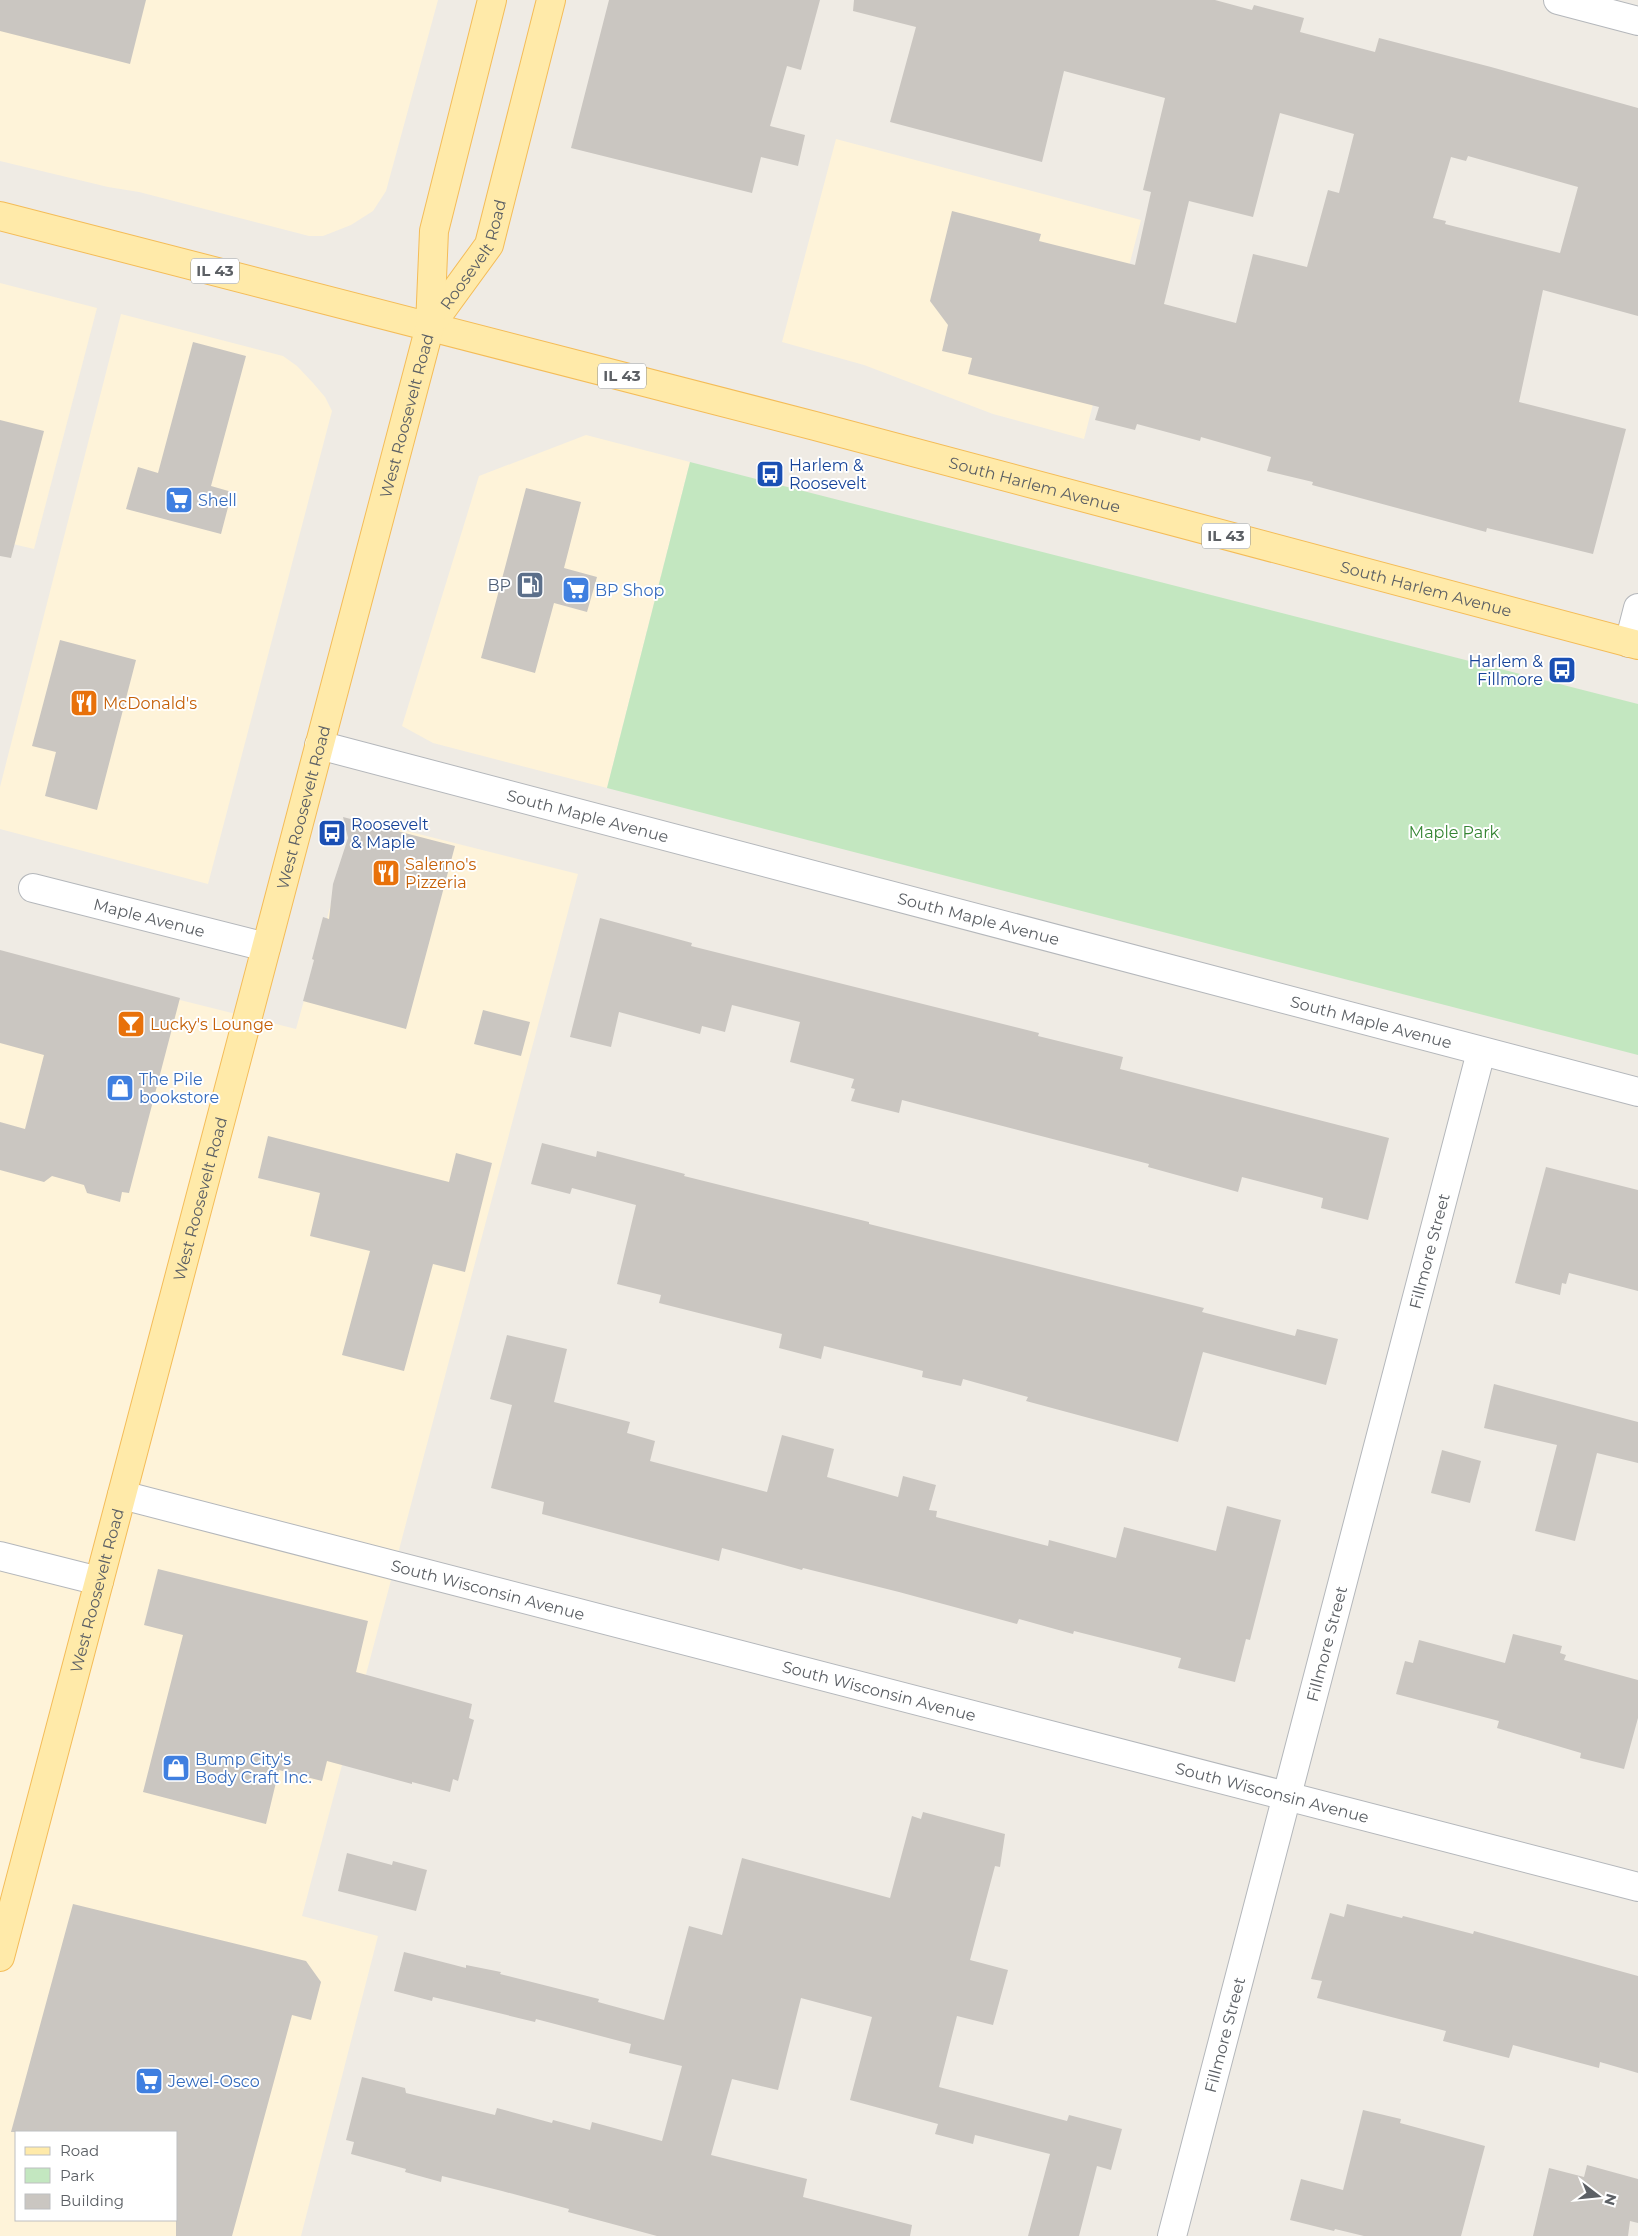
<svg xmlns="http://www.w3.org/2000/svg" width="1638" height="2236" font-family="Montserrat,sans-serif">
  <rect width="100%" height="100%" fill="#efebe4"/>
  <g fill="#fef3d9" fill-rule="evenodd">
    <polygon points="0,0 438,0 386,191 373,211 351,225 323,236 309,236 139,192 108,187 0,161"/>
    <polygon points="836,139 1141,220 1084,439 993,414 864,365 782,342"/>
    <polygon points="0,283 97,308 34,549 0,541"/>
    <polygon points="121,314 283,356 297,366 313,383 325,397 332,411 208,884 0,829 0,787"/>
    <polygon points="586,435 690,462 607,788 433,743 402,726 479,476"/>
    <path d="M355,818L578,874L302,1916L378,1936L301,2236H0V955L296,1029ZM16,2132H176V2220H16Z"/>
  </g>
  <polygon fill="#c3e7c0" points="690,462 1638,704 1638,1055 607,788"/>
  <g fill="#cac6c1" fill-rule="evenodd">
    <polygon points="0,0 146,0 130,64 0,31"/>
    <polygon points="609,0 820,0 801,70 787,66 770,126 805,135 798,166 761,157 752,193 571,148"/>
    <path d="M854,0H1215L1252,10L1254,5L1304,18L1300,32L1375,52L1379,38L1491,67L1638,108V316L1543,290L1519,402L1626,429L1593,554L1487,528L1486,532L1312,485L1313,482L1267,471L1271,457L1201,437L1200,441L1137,424L1135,430L1095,420L1099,407L968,374L972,358L942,351L948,325L930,301L952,211L1041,234L1039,241L1135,265L1151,192L1143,190L1165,98L1064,71L1042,162L890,122L916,27L853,11ZM1280,113L1354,134L1339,193L1328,190L1307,267L1253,254L1236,323L1164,304L1189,201L1253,217ZM1468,156L1578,187L1560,253L1445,224L1446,221L1433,218L1451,157L1466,161Z"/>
    <polygon points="193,342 246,356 211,486 232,492 221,534 126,509 138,467 158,473"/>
    <polygon points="0,420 44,431 11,558 0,556"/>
    <polygon points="526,488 581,502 564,568 597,577 587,612 554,603 535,673 481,658"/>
    <polygon points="60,640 136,660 97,810 45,796 56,752 32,746"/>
    <polygon points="343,817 455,846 406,1029 303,1001 314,960 312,959 323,917 329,919 333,884 348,838"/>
    <polygon points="600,918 692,943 691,946 1039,1033 1038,1036 1123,1057 1120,1069 1389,1138 1368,1220 1321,1208 1323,1198 1242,1177 1238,1192 1148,1167 1149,1164 902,1100 899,1113 851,1101 855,1089 851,1088 854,1079 790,1062 800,1022 732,1005 725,1032 702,1026 700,1034 619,1012 611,1047 570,1037"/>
    <polygon points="0,950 180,998 129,1193 122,1192 120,1202 87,1193 84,1185 52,1176 44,1182 0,1170 0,1122 25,1129 44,1055 0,1043"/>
    <polygon points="483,1010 530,1022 521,1056 474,1044"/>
    <polygon points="268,1136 449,1182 456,1153 492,1163 465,1272 433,1264 404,1371 342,1355 370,1251 310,1236 320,1193 258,1178"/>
    <polygon points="542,1143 596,1157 597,1151 685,1174 684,1176 869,1222 869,1224 1204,1308 1202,1312 1295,1336 1297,1329 1338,1339 1326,1385 1203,1352 1178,1442 1026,1401 1028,1397 963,1379 961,1386 922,1377 923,1371 824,1346 821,1359 779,1348 782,1334 659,1303 661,1295 617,1284 636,1205 572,1188 570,1194 531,1184"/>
    <polygon points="1546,1167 1638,1190 1638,1291 1569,1273 1566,1284 1562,1283 1560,1295 1515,1283"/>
    <polygon points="507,1335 567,1349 554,1402 630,1422 627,1433 655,1441 650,1461 767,1492 782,1435 834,1449 827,1477 898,1497 903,1476 936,1485 929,1510 937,1511 936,1517 1048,1546 1049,1540 1116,1558 1124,1527 1216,1551 1227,1506 1281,1520 1250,1640 1246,1639 1235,1682 1178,1668 1181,1658 1074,1631 1073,1634 1019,1619 1017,1624 899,1592 803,1568 802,1570 722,1548 719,1561 542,1514 544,1502 491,1488 512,1405 490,1399"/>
    <polygon points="1494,1384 1638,1422 1638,1463 1597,1453 1575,1541 1535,1531 1557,1445 1484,1428"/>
    <polygon points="1442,1450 1481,1461 1470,1503 1431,1493"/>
    <polygon points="158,1569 368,1621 356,1672 472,1704 469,1718 474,1720 458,1781 453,1779 450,1792 412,1782 412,1784 327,1761 322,1781 279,1770 266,1824 143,1792 183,1635 144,1625"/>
    <polygon points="1513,1634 1562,1646 1560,1653 1566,1655 1564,1660 1638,1680 1638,1718 1624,1769 1580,1758 1581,1753 1497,1728 1499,1721 1396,1694 1405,1661 1413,1663 1419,1640 1505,1663"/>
    <polygon points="923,1812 1005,1834 1000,1867 995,1866 970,1960 1008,1970 993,2025 957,2016 939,2087 1067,2121 1069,2115 1122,2129 1111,2170 1097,2166 1079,2236 1028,2236 1050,2154 975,2135 973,2144 935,2134 938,2124 850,2100 872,2017 801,1998 778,2090 732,2079 711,2155 807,2179 803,2197 912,2225 910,2236 657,2236 568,2212 569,2209 502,2191 442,2176 441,2182 405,2172 406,2169 351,2154 354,2142 346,2140 362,2077 405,2088 406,2093 495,2115 497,2108 552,2123 553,2120 590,2130 592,2122 662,2141 682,2066 629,2053 631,2044 536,2019 535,2022 433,1997 432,2001 394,1991 404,1952 466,1968 466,1965 501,1972 500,1974 599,1999 598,2002 664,2020 689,1926 722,1935 742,1858 890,1898 912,1816 921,1819"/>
    <polygon points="347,1853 392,1865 393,1861 427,1870 416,1911 338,1891"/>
    <polygon points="73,1904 306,1961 321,1982 311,2020 292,2015 232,2236 176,2236 176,2132 11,2132"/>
    <polygon points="1347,1904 1402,1918 1403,1916 1473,1934 1474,1931 1638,1976 1638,2073 1600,2062 1599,2068 1513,2045 1509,2058 1443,2041 1446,2031 1317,1998 1322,1981 1311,1979 1330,1913 1344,1917"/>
    <polygon points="1363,2110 1401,2119 1400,2123 1485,2146 1461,2236 1364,2236 1335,2229 1334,2231 1290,2220 1301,2179 1343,2190"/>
    <polygon points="1587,2165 1638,2179 1638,2223 1630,2221 1628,2236 1533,2236 1549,2168 1584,2177"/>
  </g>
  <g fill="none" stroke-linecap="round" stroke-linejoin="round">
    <defs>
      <g id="minor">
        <polyline points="1558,0 1638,21"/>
        <polyline points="1629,643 1638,608"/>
        <path id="s1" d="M319,745L1638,1092"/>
        <path id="s2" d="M33,888L266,947"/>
        <path id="s3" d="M122,1495L1638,1887"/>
        <polyline points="0,1556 99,1581"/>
        <path id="s4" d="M1172,2236L1481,1052"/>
      </g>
      <g id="major">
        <path id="s5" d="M0,216L815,426L1638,645"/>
        <path id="s6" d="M430,326L489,245L551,0"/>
        <path id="s7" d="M0,1957L430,326L434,231L492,0"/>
      </g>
    </defs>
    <use href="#minor" stroke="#b4b7bb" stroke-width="30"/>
    <use href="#major" stroke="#f4bc58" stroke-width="30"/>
    <use href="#minor" stroke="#fff" stroke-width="28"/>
    <use href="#major" stroke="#ffeaa9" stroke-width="28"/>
  </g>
  <defs>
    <symbol id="bus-square" viewBox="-11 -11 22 22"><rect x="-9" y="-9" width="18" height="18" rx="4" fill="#1a4fb4" stroke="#fff"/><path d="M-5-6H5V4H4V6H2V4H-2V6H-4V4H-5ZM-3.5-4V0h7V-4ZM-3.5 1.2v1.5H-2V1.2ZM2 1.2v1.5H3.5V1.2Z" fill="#fff"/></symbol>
    <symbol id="supermarket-square" viewBox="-11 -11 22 22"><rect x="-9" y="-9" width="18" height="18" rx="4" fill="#3f7fe0" stroke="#fff"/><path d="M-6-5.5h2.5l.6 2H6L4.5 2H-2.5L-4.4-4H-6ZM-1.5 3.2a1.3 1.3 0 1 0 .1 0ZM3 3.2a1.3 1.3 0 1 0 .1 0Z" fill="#fff"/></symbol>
    <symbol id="fuel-square" viewBox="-11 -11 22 22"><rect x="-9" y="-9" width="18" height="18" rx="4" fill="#5c6f8a" stroke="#fff"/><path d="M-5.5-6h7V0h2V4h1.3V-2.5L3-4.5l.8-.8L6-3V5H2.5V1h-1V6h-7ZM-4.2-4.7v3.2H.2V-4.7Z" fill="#fff"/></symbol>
    <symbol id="restaurant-square" viewBox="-11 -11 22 22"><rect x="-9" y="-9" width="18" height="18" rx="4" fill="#e8710a" stroke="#fff"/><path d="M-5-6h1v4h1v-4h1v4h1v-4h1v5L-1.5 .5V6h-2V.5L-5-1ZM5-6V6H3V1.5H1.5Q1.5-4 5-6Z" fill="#fff"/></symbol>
    <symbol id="bar-square" viewBox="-11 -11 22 22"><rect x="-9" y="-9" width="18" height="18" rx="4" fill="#e8710a" stroke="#fff"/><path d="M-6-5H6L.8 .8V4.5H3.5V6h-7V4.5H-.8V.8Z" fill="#fff"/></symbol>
    <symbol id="shop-square" viewBox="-11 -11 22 22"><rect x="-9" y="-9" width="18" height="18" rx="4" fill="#3f7fe0" stroke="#fff"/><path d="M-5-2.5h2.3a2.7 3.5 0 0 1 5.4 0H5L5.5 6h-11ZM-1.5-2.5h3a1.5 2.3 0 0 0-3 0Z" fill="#fff"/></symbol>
  </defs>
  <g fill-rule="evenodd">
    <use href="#bus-square" x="754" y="458" width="32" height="32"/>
    <use href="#supermarket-square" x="163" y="484" width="32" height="32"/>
    <use href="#fuel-square" x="514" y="569" width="32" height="32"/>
    <use href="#supermarket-square" x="560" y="574" width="32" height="32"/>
    <use href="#bus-square" x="1546" y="654" width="32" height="32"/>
    <use href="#restaurant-square" x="68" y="687" width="32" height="32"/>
    <use href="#bus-square" x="316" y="817" width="32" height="32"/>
    <use href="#restaurant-square" x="370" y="857" width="32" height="32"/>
    <use href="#bar-square" x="115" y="1008" width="32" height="32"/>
    <use href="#shop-square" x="104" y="1072" width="32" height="32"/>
    <use href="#shop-square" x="160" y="1752" width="32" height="32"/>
    <use href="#supermarket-square" x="133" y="2065" width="32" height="32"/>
  </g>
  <g text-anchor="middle" stroke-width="4" stroke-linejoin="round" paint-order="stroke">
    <g fill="#fff" stroke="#8d9093" stroke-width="1">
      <rect x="191" y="258.5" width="48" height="25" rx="4"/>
      <rect x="598" y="363.5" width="48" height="25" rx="4"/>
      <rect x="1202" y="523.5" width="48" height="25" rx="4"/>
    </g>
    <g font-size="15" font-weight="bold" fill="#5c6065">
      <text x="215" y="276">IL 43</text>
      <text x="622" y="381">IL 43</text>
      <text x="1226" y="541">IL 43</text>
    </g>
    <g font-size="16" fill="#5c6065" stroke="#fff">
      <text dy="6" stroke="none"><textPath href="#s6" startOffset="85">Roosevelt Road</textPath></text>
      <text dy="6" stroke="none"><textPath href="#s7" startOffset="1594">West Roosevelt Road</textPath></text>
      <text dy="6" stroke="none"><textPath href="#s5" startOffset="1069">South Harlem Avenue</textPath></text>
      <text dy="6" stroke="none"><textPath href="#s5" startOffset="1474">South Harlem Avenue</textPath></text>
      <text dy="6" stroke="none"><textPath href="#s7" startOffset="1189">West Roosevelt Road</textPath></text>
      <text dy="6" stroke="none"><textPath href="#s1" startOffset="278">South Maple Avenue</textPath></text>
      <text dy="6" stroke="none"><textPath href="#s2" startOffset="120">Maple Avenue</textPath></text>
      <text dy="6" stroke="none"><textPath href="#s1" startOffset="682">South Maple Avenue</textPath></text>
      <text dy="6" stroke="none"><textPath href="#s1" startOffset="1088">South Maple Avenue</textPath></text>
      <text dy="6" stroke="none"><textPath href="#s7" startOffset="784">West Roosevelt Road</textPath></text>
      <text dy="6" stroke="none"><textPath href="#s4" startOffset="1018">Fillmore Street</textPath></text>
      <text dy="6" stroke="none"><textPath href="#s3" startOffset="378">South Wisconsin Avenue</textPath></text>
      <text dy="6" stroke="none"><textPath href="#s7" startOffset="379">West Roosevelt Road</textPath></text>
      <text dy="6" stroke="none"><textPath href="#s4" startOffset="612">Fillmore Street</textPath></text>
      <text dy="6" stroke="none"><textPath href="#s3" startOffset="782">South Wisconsin Avenue</textPath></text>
      <text dy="6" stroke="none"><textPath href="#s3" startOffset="1188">South Wisconsin Avenue</textPath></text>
      <text dy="6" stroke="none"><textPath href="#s4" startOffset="208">Fillmore Street</textPath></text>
    </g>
    <g font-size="16" fill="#164399" stroke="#fff" text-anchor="start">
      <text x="789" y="471">Harlem &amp;<tspan x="789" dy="18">Roosevelt</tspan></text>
      <text x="1543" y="667" text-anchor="end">Harlem &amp;<tspan x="1543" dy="18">Fillmore</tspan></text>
      <text x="351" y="830">Roosevelt<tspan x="351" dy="18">&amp; Maple</tspan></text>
    </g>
    <g font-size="16" fill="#366cbe" stroke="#fff" text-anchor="start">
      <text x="198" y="506">Shell</text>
      <text x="595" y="596">BP Shop</text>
      <text x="139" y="1085">The Pile<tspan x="139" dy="18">bookstore</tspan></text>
      <text x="195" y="1765">Bump City's<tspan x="195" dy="18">Body Craft Inc.</tspan></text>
      <text x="168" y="2087">Jewel-Osco</text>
    </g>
    <g font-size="16" fill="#4e5e75" stroke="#fff" text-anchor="end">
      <text x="511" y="591">BP</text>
    </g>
    <g font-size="16" fill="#c56008" stroke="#fff" text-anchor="start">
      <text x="103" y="709">McDonald's</text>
      <text x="405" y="870">Salerno's<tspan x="405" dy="18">Pizzeria</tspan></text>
      <text x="150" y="1030">Lucky's Lounge</text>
    </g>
    <g font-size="16" fill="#358533" stroke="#fff">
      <text x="1454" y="838">Maple Park</text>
    </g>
  </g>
  <rect x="15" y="2131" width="162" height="90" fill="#ffffff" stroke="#bebfc1"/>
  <rect x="25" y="2147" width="25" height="8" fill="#ffeaa9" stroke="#bebfc1"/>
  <text x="60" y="2156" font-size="15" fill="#5c6065">Road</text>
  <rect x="25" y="2168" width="25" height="15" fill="#c3e7c0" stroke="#bebfc1"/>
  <text x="60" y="2181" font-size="15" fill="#5c6065">Park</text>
  <rect x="25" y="2194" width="25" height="15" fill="#cac6c1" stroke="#bebfc1"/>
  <text x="60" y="2206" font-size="15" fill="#5c6065">Building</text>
  <g transform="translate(1598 2196) rotate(106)" stroke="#ffffff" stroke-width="4" paint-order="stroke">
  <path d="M0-4L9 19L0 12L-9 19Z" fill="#5c6065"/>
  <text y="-8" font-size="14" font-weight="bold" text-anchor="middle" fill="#5c6065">N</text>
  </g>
</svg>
